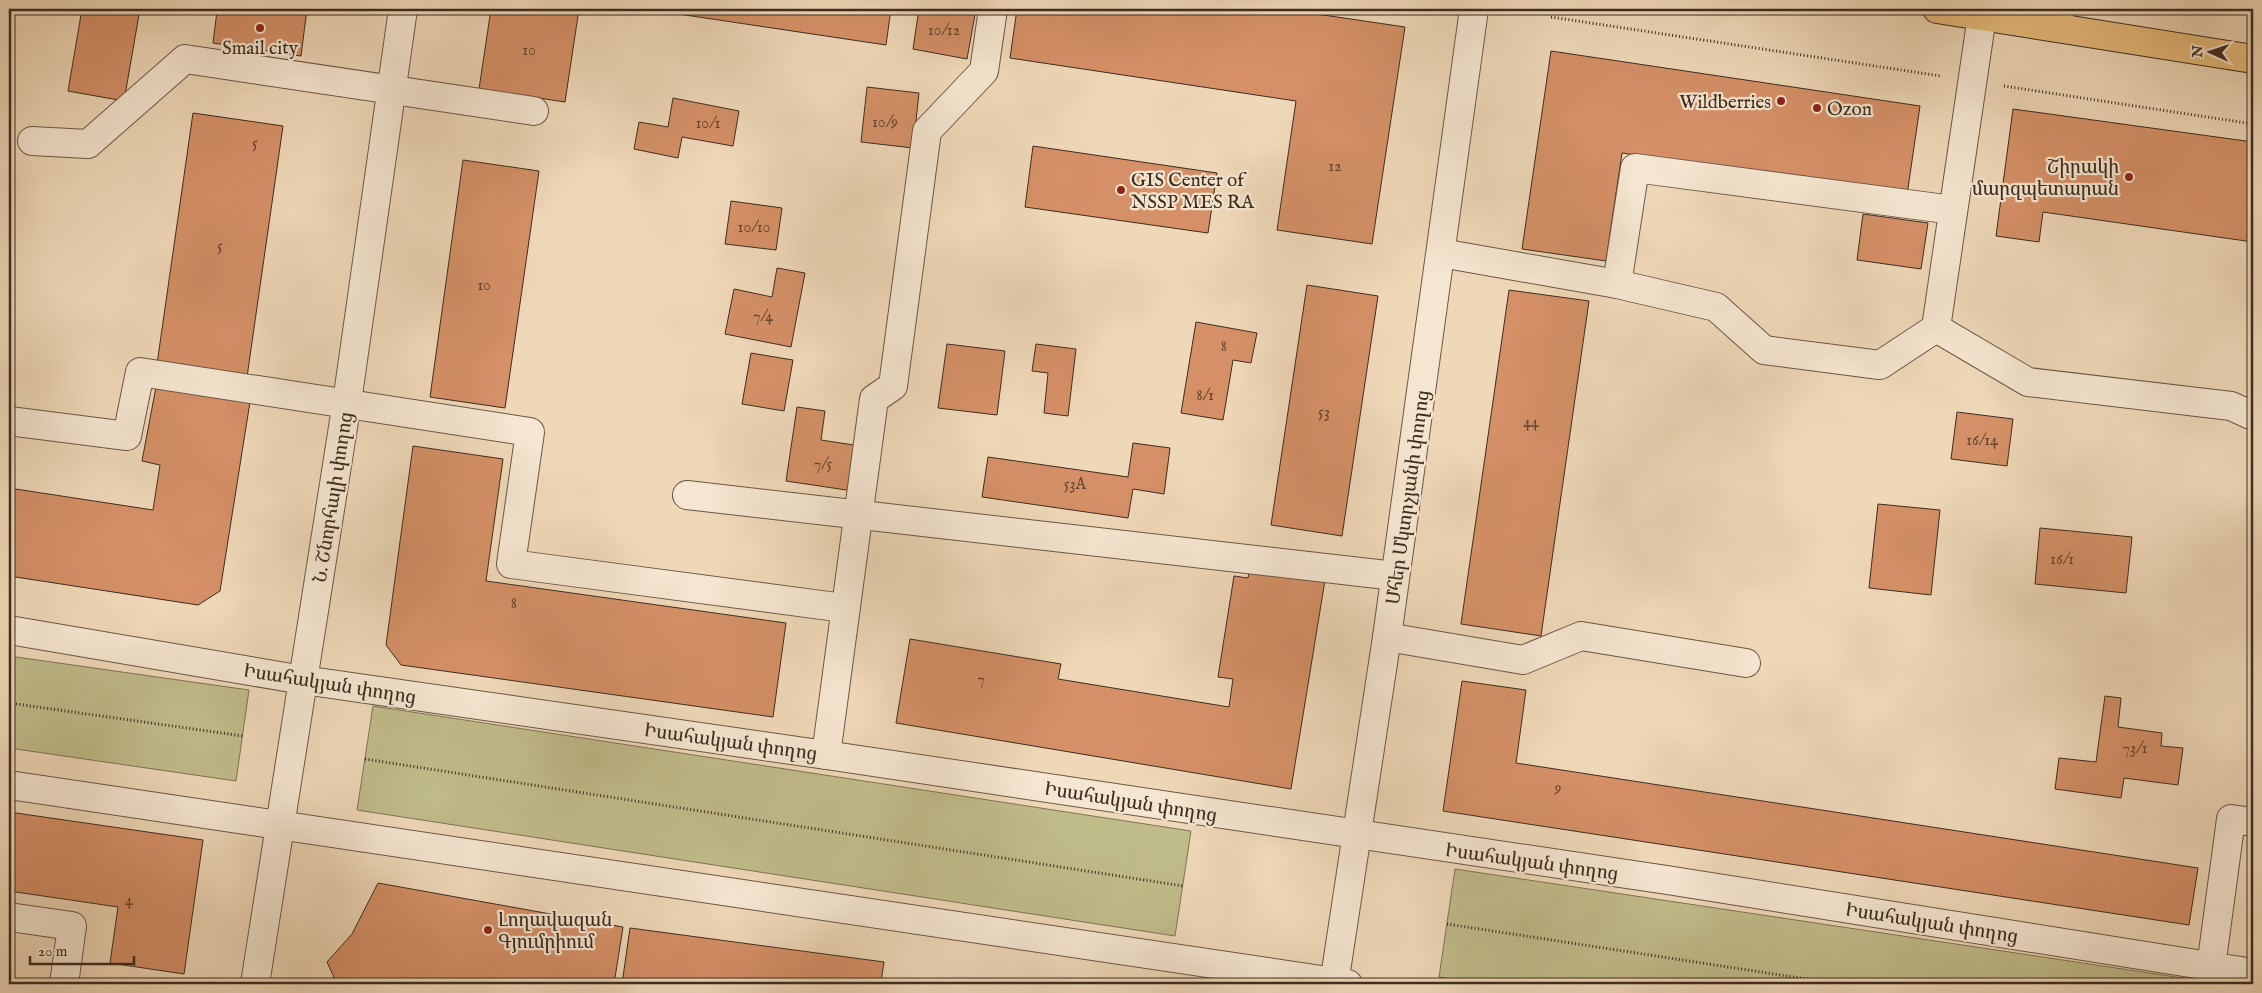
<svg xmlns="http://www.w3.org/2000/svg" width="2262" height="993" font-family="'IM FELL English','Noto Serif Armenian',serif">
  <rect width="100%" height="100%" fill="#efd8b8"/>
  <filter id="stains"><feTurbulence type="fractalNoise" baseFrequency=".004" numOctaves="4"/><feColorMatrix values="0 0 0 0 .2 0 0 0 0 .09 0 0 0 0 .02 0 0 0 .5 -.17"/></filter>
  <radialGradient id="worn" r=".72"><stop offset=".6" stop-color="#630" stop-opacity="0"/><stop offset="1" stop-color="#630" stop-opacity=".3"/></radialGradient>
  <g fill="#c0bc8a" stroke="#7e7455">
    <polygon points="9,656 249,690 236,781 9,748"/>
    <polygon points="373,706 1191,831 1175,936 357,810"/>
    <polygon points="1455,869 2223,984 1489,984 1439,977"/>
  </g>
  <g fill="#d59067" stroke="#3d2d20">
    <polygon points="82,9 140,9 124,101 68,91"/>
    <polygon points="227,9 307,9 301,56 213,43 217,11 227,12"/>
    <polygon points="491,9 579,9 565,102 479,89"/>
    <polygon points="645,9 891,9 886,45"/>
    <polygon points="919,9 976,9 967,59 913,49"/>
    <polygon points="1017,9 1283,9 1405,27 1372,244 1277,230 1296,101 1010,58"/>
    <polygon points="1551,51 1920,106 1907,195 1622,153 1606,261 1522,249"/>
    <polygon points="867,87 919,93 913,148 861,142"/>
    <polygon points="673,98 739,111 733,146 682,137 678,158 634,149 639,122 668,127"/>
    <polygon points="2013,109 2253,142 2253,242 2043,212 2039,242 1996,236"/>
    <polygon points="193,113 283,126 247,377 157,364"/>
    <polygon points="1033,146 1217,173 1208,233 1025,207"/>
    <polygon points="463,160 539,171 505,408 430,397"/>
    <polygon points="731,201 782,208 776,250 725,244"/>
    <polygon points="1863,214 1928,223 1921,269 1857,260"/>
    <polygon points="777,268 805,273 791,347 725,334 734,289 772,297"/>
    <polygon points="1307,285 1378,296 1342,536 1271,525"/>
    <polygon points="1509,290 1589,301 1541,636 1461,624"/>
    <polygon points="1196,322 1257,333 1251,363 1233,360 1223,420 1181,413"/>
    <polygon points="947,344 1005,351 997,415 938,408"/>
    <polygon points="1036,344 1076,349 1068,416 1044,413 1048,373 1032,371"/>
    <polygon points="751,353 793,360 784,411 742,404"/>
    <polygon points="156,387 250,402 220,591 198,605 9,576 9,488 153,510 160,465 142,461"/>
    <polygon points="797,407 825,411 821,440 860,446 853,491 786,481"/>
    <polygon points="1957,412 2013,419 2007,466 1951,459"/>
    <polygon points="1133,443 1170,448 1164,494 1133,489 1128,518 982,497 988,457 1128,477"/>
    <polygon points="413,446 503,459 486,581 786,623 773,717 401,665 386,645"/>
    <polygon points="1878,504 1940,510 1931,595 1869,588"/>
    <polygon points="2040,528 2132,537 2126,593 2035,584"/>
    <polygon points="1250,567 1325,580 1291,789 896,723 910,639 1061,664 1058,679 1229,707 1233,679 1218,677 1234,576 1248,578"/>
    <polygon points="1462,681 1526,690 1516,763 2198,868 2189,925 1443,811"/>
    <polygon points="2105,696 2121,698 2118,727 2162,733 2161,746 2183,748 2178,785 2124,778 2121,798 2055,789 2059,758 2096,762"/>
    <polygon points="9,812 203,840 184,974 110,963 118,907 9,891"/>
    <polygon points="378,883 623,927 614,984 337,984 327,962 352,934"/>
    <polygon points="630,928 884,962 881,982 901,984 622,984"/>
  </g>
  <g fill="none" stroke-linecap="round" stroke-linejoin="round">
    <defs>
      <g id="minor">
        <polyline points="2057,27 2060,9"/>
        <polyline points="32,141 88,144 185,59 534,111"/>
        <polyline points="1441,253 1617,284 1716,307 1764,350 1880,365 1936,328 1982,16"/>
        <polyline points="1617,284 1635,168 1953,210"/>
        <polyline points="1936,328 2028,382 2231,406 2253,416"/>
        <polyline points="9,421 127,436 140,372 530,432 511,564 844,608"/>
        <polyline points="687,495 1395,576"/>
        <polyline points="9,630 303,680 826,755 1667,880 2253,973"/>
        <polyline points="1387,637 1523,660 1581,636 1746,663"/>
        <polyline points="826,755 874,399 893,386 927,131 984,71 993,9"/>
        <polyline points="9,785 1348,984"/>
        <polyline points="9,917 72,926 64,984"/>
        <polyline points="2211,967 2231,819 2253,822"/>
        <polyline points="255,984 347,402 403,9"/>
        <polyline points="1334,984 1387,637 1474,9"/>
      </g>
      <polyline id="highway" points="1937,9 2253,59"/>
    </defs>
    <use href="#minor" stroke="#6a5846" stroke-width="30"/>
    <use href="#highway" stroke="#3d2d20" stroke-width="30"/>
    <g stroke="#3d2d20" stroke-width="3" stroke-dasharray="1 2.5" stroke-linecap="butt">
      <polyline points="1551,17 1941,76"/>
      <polyline points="2004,86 2253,124"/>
      <polyline points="9,703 243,736"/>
      <polyline points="365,759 1183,886"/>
      <polyline points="1447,924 1839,984"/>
    </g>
    <use href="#minor" stroke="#f5e6d1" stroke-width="28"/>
    <use href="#highway" stroke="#e8bc7c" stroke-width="28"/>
  </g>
  <g fill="#8f2418" stroke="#f5e6d1" stroke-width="2">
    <circle cx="260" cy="28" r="5"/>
    <circle cx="1781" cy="101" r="5"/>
    <circle cx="1817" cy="108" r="5"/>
    <circle cx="2129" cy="177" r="5"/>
    <circle cx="1121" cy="190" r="5"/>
    <circle cx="488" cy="930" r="5"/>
  </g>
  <g text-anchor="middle" stroke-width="4.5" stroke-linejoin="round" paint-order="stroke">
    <g font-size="16" fill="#634632">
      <text x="944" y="35">10/12</text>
      <text x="529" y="55">10</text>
      <text x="885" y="127">10/9</text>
      <text x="708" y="128">10/1</text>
      <text x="255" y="148">5</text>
      <text x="1335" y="171">12</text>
      <text x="754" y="232">10/10</text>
      <text x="220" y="251">5</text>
      <text x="484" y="290">10</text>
      <text x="763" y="321">7/4</text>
      <text x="1224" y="351">8</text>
      <text x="1205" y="400">8/1</text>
      <text x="1324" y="417">53</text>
      <text x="1531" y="427">44</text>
      <text x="1982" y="445">16/14</text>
      <text x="823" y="469">7/5</text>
      <text x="1075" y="489">53A</text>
      <text x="2062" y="564">16/1</text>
      <text x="514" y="608">8</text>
      <text x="981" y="684">7</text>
      <text x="2135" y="753">73/1</text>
      <text x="1558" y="793">9</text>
      <text x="129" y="905">4</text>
    </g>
    <g font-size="19" fill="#3d2d20" stroke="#f5e6d1" text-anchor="start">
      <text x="260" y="54" text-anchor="middle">Smail city</text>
      <text x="1771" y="108" text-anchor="end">Wildberries</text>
      <text x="1827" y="115">Ozon</text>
      <text x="2119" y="173" text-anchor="end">Շիրակի<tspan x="2119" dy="22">մարզպետարան</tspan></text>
      <text x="1131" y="186">GIS Center of<tspan x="1131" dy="22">NSSP MES RA</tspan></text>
      <text x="498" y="926">Լողավազան<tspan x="498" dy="22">Գյումրիում</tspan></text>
    </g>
    <g font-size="19" fill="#3d2d20" stroke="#f5e6d1">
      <text transform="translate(332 497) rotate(-81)" y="7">Ն. Շնորհալի փողոց</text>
      <text transform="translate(1407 497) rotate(-82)" y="7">Մհեր Մկտրչյանի փողոց</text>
      <text transform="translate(330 683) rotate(9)" y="7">Իսահակյան փողոց</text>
      <text transform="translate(731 741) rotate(8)" y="7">Իսահակյան փողոց</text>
      <text transform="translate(1131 801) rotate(9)" y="7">Իսահակյան փողոց</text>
      <text transform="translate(1532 861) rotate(8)" y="7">Իսահակյան փողոց</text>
      <text transform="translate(1932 922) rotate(9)" y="7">Իսահակյան փողոց</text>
    </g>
  </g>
  <rect width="2262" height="993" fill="none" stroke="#efd8b8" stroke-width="30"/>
  <rect x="10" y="10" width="2242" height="973" fill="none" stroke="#3d2d20" stroke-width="2.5"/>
  <rect x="15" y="15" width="2232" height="963" fill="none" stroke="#3d2d20"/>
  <g transform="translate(2210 52) rotate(273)" stroke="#f5e6d1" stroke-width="4" paint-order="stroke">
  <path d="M0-4L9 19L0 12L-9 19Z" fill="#3d2d20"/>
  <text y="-8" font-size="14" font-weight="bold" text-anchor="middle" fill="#3d2d20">N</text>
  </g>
  <path d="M30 956v8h104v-8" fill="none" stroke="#3d2d20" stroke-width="2.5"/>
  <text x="38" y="956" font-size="15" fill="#3d2d20" stroke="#f5e6d1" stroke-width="4" paint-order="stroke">20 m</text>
  <rect width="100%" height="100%" filter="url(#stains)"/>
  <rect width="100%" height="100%" fill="url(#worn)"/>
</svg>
